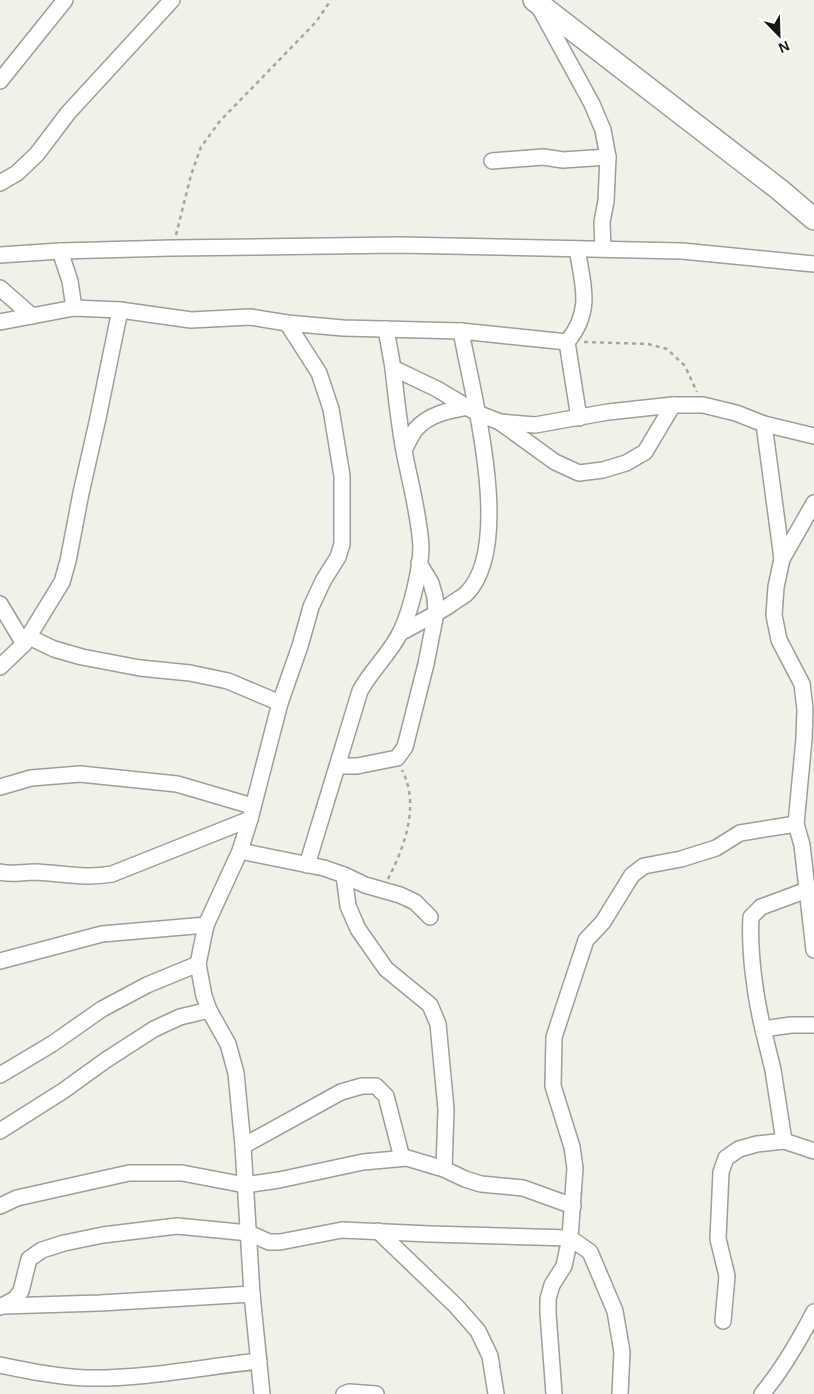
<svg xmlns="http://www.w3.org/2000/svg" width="814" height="1394" font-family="Arial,sans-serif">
  <rect width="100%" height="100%" fill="#f0f2ea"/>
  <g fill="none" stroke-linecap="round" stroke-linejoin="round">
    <defs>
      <g id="street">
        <polyline points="539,7 592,104 603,130 608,157 606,201 602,222 603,249"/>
        <polyline points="0,81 65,0"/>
        <polyline points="492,161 543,157 563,160 608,157"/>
        <polyline points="0,183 17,173 37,154 68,113 172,0"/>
        <path d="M577,249C583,285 593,311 567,342L579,418"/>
        <polyline points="60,251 70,281 74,308"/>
        <polyline points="0,255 60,251 172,248 399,245 682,251 814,264"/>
        <polyline points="0,288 32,316"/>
        <polyline points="0,322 74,308 120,310 191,320 250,317 287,323 343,328 461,331 567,342"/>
        <polyline points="386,329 393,368 437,389 477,413 500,422 535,425 608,412 673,405 703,405 736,413 764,424 814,436"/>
        <polyline points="501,423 555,462 579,473 603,470 626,463 645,452 673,405"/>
        <polyline points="764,424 782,559 776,587 774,615 779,640 802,684 805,709 804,739 796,824 802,845 814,950"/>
        <path d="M404,450C408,443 411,435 416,429C429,414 450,410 468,407"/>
        <polyline points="782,559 814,503"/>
        <polyline points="0,604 24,644"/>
        <path d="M400,633C417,624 434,615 450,605C455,601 461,598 466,594C515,546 472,393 461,331"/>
        <polyline points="29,637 54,649 82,657 140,668 190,673 228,681 280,703"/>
        <polyline points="0,667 24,644 62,582 68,561 81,493 98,418 120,310"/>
        <polyline points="338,766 357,766 397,758 405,747 426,664 436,613 435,597 431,583 419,563"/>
        <polyline points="0,787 31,778 80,774 177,784 252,806"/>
        <polyline points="240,851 324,868 344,875 365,885 400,895 415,902 430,917"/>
        <path d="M307,865L360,691C371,670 391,653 401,631C411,610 421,569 421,546C419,514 410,482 404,451C399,424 396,396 393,368"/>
        <path d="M0,872C12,875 22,872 35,872C62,873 84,879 112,874L250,819"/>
        <polyline points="344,875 348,906 358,929 386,969 430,1005 438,1024 446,1109 444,1169"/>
        <polyline points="0,961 102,934 206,925"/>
        <path d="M763,1029C755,996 749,951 751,917L761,907L807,890"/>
        <polyline points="0,1075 52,1044 102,1009 147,985 198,964"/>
        <polyline points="0,1131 63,1091 106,1060 154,1029 180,1017 209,1010"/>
        <polyline points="784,1141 773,1070 763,1029 791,1025 814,1025"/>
        <polyline points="243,1146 341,1092 362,1086 376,1086 386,1096 402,1158"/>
        <polyline points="0,1206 17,1198 129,1173 182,1173 245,1185 279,1180 363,1162 407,1158 444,1169 465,1179 481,1184 523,1188 573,1206"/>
        <polyline points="378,1231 456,1306 478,1331 490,1356 496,1394"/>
        <polyline points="3,1306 100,1303 252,1294"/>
        <polyline points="0,1307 15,1299 21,1291 29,1259 42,1250 64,1243 103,1235 177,1226 249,1233 269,1242 280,1242 342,1230 430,1234 570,1238 590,1252 615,1311 622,1352 620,1394"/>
        <polyline points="723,1321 727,1276 718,1239 721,1172 726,1158 739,1149 757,1144 784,1141 814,1151"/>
        <path d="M0,1365C29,1371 58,1377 87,1378C145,1379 202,1367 259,1361"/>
        <polyline points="262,1394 252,1294 243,1146 236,1073 228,1044 209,1010 204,996 198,964 206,925 240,851 250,819 280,703 300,646 311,607 323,581 338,557 342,544 342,476 331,409 319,373 287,323"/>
        <polyline points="344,1394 349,1392 376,1394"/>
        <polyline points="554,1394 548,1313 548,1299 552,1285 564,1266 570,1238 575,1168 572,1147 553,1086 554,1037 586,940 603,922 632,875 644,866 681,859 716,848 740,833 796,824"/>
        <path d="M762,1394C783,1369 799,1341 814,1312"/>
      </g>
      <polyline id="secondary" points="534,0 780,190 814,219"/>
    </defs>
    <use href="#street" stroke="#9d9f98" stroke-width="18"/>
    <use href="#secondary" stroke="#9d9f98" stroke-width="24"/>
    <g stroke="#a4a6a0" stroke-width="2.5" stroke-dasharray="4 4" stroke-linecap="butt">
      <polyline points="176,235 191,175 201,147 220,121 316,22 331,0"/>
      <polyline points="584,342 648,344 667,349 685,366 697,392"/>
      <path d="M388,879C405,846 420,805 402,770"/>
    </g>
    <use href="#street" stroke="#fff" stroke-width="15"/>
    <use href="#secondary" stroke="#fff" stroke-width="21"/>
  </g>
  <g transform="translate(779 35) rotate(157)" stroke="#ffffff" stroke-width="4" paint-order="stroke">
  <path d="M0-4L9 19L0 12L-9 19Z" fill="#161715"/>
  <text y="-8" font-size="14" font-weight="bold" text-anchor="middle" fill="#161715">N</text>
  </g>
</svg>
